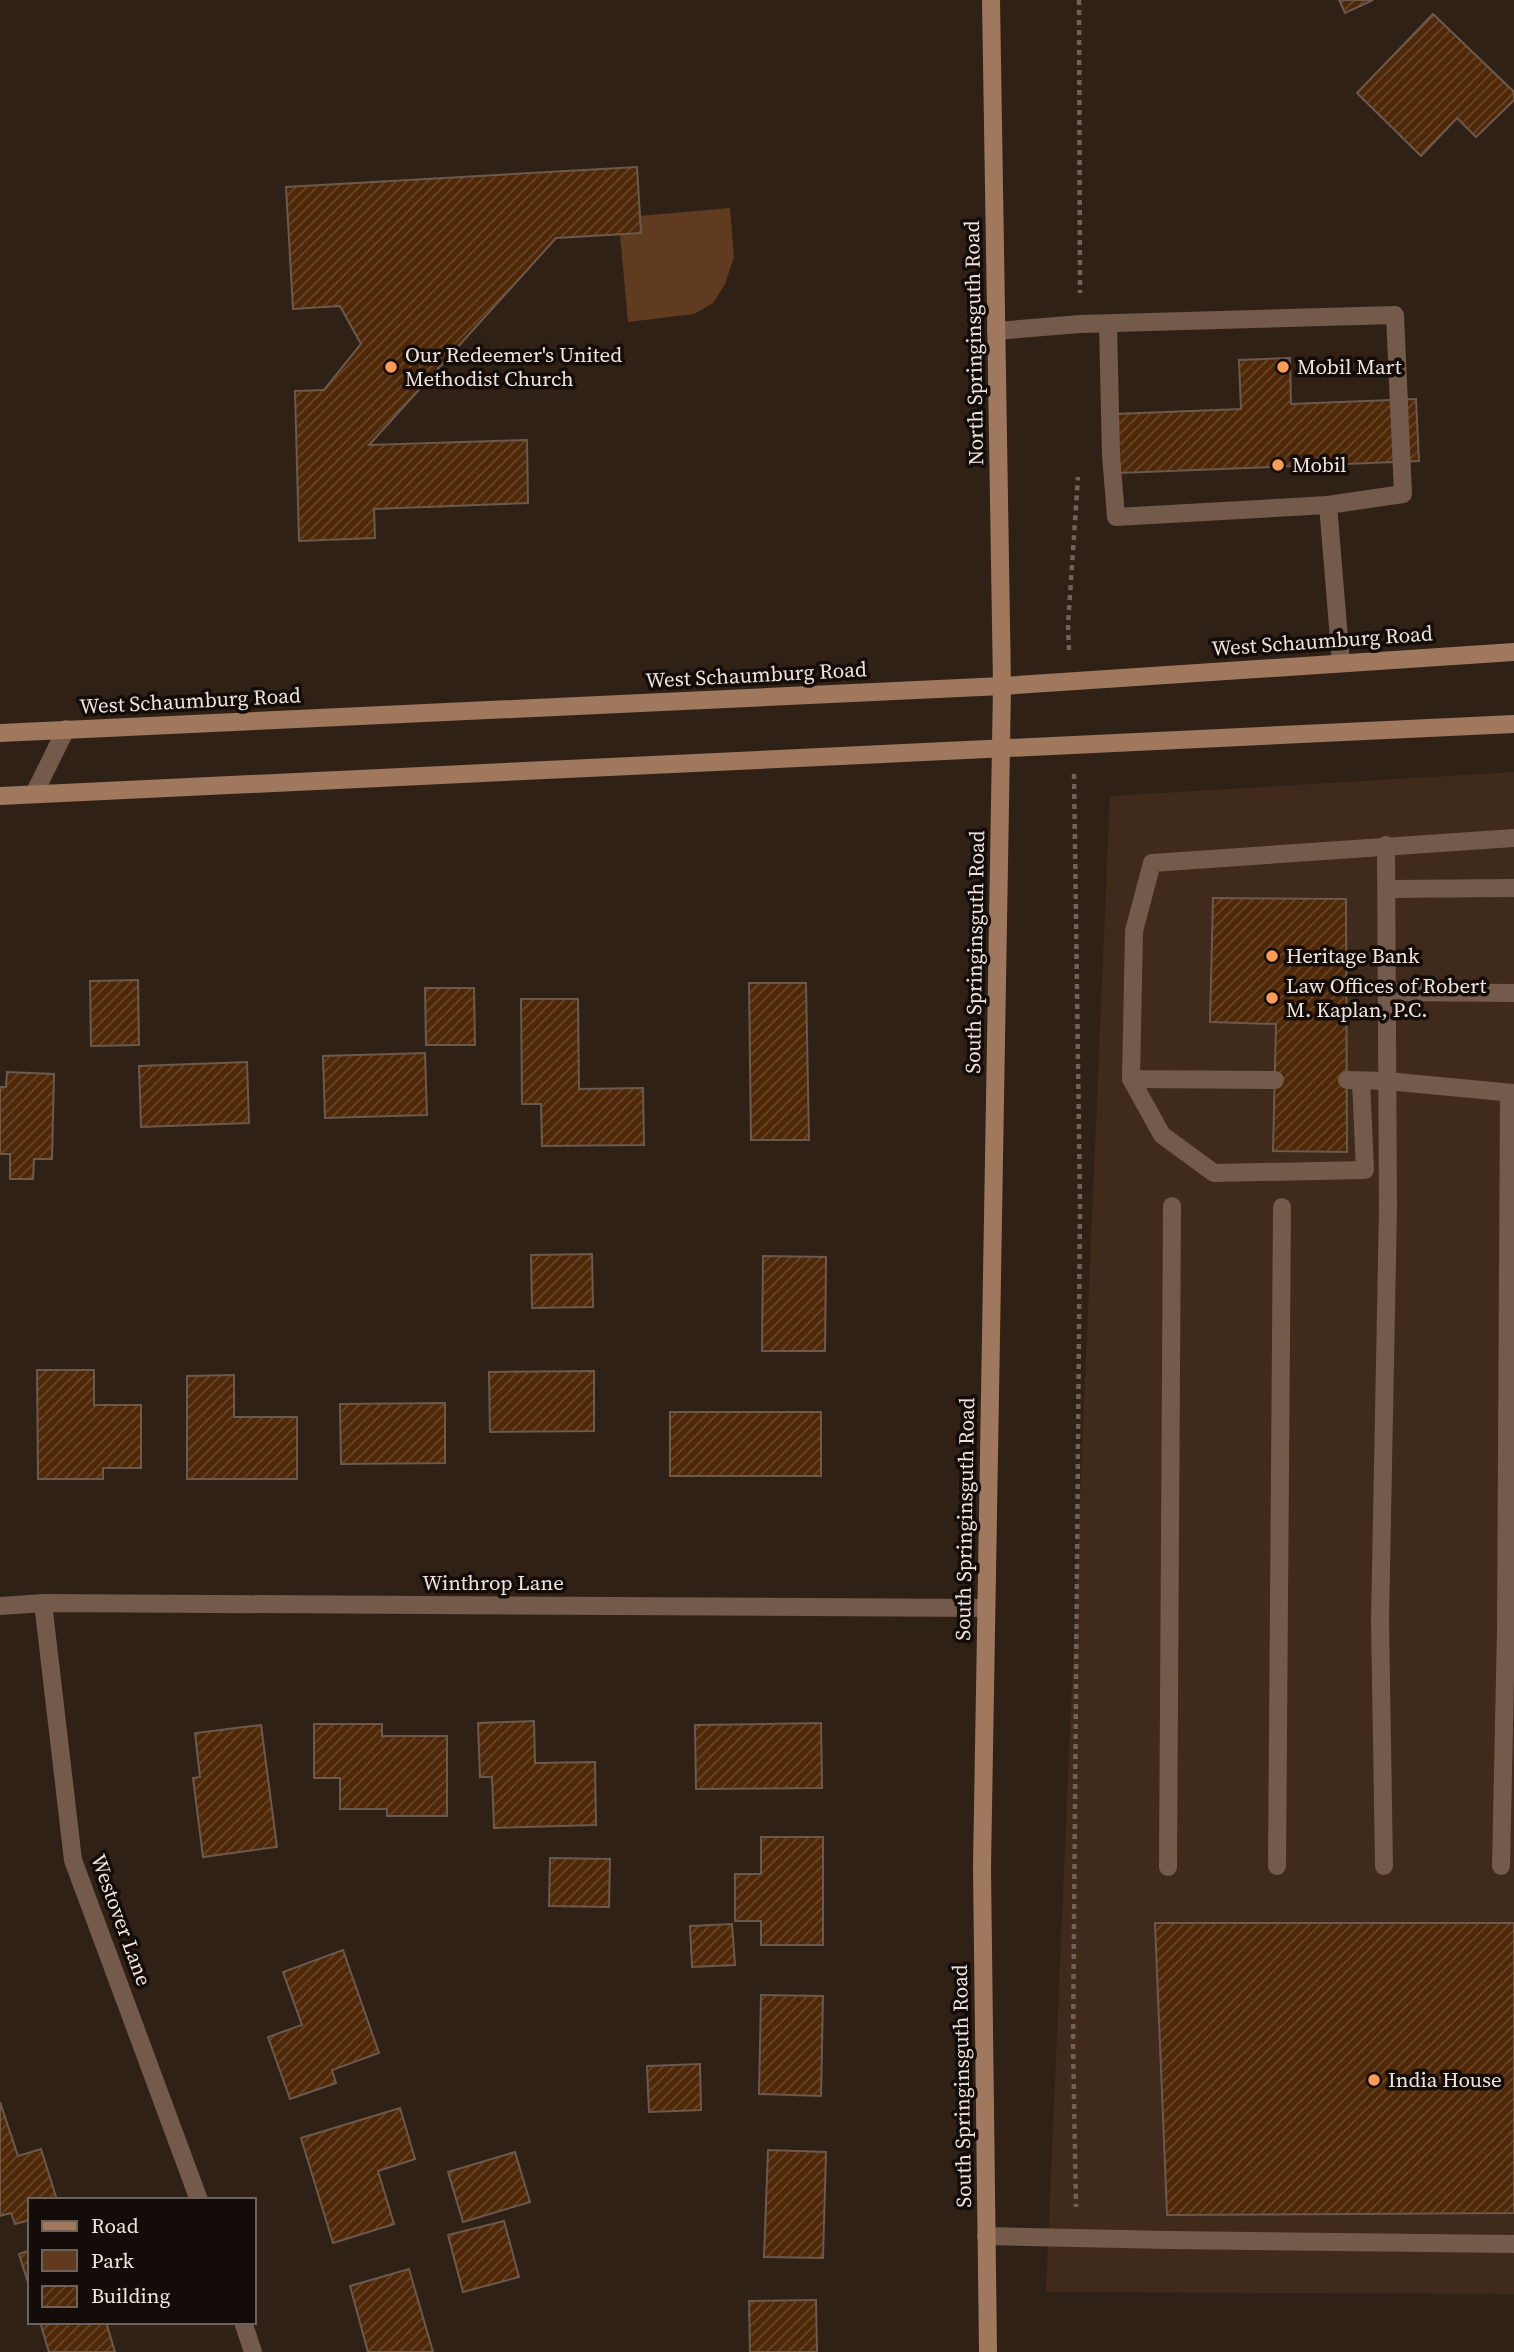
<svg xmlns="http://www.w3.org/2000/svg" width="1514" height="2352" font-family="'Source Serif 4',serif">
  <defs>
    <pattern id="building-hatch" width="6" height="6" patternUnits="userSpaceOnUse" patternTransform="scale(1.75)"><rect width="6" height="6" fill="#4f2807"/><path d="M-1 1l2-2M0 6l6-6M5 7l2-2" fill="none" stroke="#69472b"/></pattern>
  </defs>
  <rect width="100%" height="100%" fill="#302116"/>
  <polygon fill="#3f2a1c" points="1514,772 1514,2294 1046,2292 1110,796"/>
  <polygon fill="#603b20" points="730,208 734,257 725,284 713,303 694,314 628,322 620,235 641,233 640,216"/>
  <g fill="url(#building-hatch)" stroke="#6b594d" stroke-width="2">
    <polygon points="1339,0 1373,0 1345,13"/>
    <polygon points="1433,14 1514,92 1514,100 1476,137 1457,118 1421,156 1357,93"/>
    <polygon points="637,167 641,233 556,238 369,445 527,440 528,503 374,509 375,538 299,541 295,391 324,390 361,344 340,306 293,309 286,187"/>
    <polygon points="1290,358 1291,404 1416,399 1419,461 1119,473 1116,414 1241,409 1239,360"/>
    <polygon points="1213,898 1346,899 1347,1152 1273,1151 1276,1024 1210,1022"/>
    <polygon points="138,980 139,1045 91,1046 90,981"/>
    <polygon points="749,983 806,983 809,1140 751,1140"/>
    <polygon points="425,988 474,988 475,1045 426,1045"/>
    <polygon points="521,999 578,999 579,1089 643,1088 644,1145 542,1146 541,1104 522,1104"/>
    <polygon points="425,1053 427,1115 325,1118 323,1056"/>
    <polygon points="247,1062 249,1123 141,1127 139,1066"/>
    <polygon points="7,1072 54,1074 52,1159 34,1159 33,1179 10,1179 10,1154 0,1154 0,1087 6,1087"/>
    <polygon points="592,1254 593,1307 532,1308 531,1255"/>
    <polygon points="763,1256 826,1257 825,1351 762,1351"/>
    <polygon points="37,1370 94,1370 94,1405 141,1405 141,1468 103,1468 103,1479 38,1479"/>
    <polygon points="594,1371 594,1431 490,1432 489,1372"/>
    <polygon points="234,1375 234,1417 297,1417 297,1479 187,1479 187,1376"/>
    <polygon points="445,1403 445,1463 341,1464 340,1404"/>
    <rect x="670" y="1412" width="151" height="64"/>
    <polygon points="534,1721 535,1763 595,1762 596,1825 494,1828 492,1777 480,1777 478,1723"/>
    <polygon points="821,1723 822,1788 696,1789 695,1725"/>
    <polygon points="314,1724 382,1724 382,1736 447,1736 447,1816 387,1816 387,1809 340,1809 340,1778 314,1778"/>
    <polygon points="261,1725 277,1847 203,1857 193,1778 200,1777 195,1733"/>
    <polygon points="761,1837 823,1837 823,1945 761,1945 761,1921 735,1921 735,1874 761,1874"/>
    <polygon points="550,1858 610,1859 609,1907 549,1906"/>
    <polygon points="1155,1923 1514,1923 1514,2213 1167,2215"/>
    <polygon points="732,1924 735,1965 692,1967 690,1926"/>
    <polygon points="343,1950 379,2053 332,2070 336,2083 290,2099 268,2037 302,2025 283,1972"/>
    <polygon points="761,1995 823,1996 821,2096 759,2094"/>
    <polygon points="700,2064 701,2110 649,2112 647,2066"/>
    <polygon points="0,2102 18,2156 41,2149 57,2200 30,2200 30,2220 15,2224 11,2213 0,2216"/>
    <polygon points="400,2108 415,2159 378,2171 394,2224 333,2243 301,2138"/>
    <polygon points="768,2150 826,2152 823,2258 764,2257"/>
    <polygon points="515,2152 530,2202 463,2222 448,2172"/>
    <polygon points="504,2221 519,2277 463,2292 448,2235"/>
    <polygon points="30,2250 30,2289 19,2254"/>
    <polygon points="409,2269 433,2352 368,2352 350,2286"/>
    <polygon points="816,2300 817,2352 750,2352 749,2301"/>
    <polygon points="40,2322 106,2322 115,2352 49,2352"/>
  </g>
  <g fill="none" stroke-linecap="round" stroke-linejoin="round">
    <g stroke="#706259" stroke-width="4.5" stroke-dasharray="5 5" stroke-linecap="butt">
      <polyline points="1079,0 1080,293"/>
      <polyline points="1069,650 1068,625 1078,477"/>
      <polyline points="1074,774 1080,1206 1073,2045 1076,2207"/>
    </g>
    <g stroke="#735a4a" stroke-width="18">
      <polyline points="1108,324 1111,455 1116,517 1328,505"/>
      <polyline points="996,331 1080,324 1395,315 1403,494 1328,505 1341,663"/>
      <polyline points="34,794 66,729"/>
      <polyline points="1387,889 1514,888"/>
      <polyline points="1387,992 1514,993"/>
      <polyline points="1131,1079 1162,1135 1214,1173 1365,1170 1361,1081"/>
      <polyline points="1275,1080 1131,1079 1134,931 1152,863 1514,838"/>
      <polyline points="1347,1080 1387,1081 1514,1093"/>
      <polyline points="1277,1866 1282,1207"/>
      <polyline points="1384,1866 1380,1621 1388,1208 1386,845"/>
      <polyline points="1501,1866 1506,1631 1509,1093"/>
      <polyline points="1168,1867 1172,1206"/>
      <polyline points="986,2236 1169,2240 1514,2244"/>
    </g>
    <g stroke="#735a4a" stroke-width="18">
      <polyline points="43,1603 73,1860 199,2200"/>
      <polyline points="0,1606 43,1603 986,1608"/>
      <polyline points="243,2322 253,2352"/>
    </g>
    <g stroke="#9f785e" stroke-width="18">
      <polyline points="0,733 1002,686 1514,652"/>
      <polyline points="0,796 1514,724"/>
      <polyline points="988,2352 982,1868 1002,686 991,0"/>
    </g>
  </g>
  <g fill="#fd9d55" stroke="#130c08" stroke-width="2.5">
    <circle cx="391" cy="367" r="7"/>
    <circle cx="1283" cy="367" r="7"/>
    <circle cx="1278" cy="465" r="7"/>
    <circle cx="1272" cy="956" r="7"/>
    <circle cx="1272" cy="998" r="7"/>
    <circle cx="1374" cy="2080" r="7"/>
  </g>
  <g text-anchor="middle" stroke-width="7" stroke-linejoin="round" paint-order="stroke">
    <g font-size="21" fill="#efe4de" stroke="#130c08">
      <text transform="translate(974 343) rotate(-91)" y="7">North Springinsguth Road</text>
      <text transform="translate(1322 641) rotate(-4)" y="7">West Schaumburg Road</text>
      <text transform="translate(756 675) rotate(-3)" y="7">West Schaumburg Road</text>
      <text transform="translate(190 701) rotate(-3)" y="7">West Schaumburg Road</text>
      <text transform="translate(975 952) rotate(-89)" y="7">South Springinsguth Road</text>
      <text transform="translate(965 1519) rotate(-89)" y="7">South Springinsguth Road</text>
      <text x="493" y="1590">Winthrop Lane</text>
      <text transform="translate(121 1920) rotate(70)" y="7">Westover Lane</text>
      <text transform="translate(962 2086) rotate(-91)" y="7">South Springinsguth Road</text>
    </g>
    <g font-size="21" fill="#efe4de" stroke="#130c08" text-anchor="start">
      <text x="405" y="362">Our Redeemer's United<tspan x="405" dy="24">Methodist Church</tspan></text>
      <text x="1297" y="374">Mobil Mart</text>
      <text x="1292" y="472">Mobil</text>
      <text x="1286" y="963">Heritage Bank</text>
      <text x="1286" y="993">Law Offices of Robert<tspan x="1286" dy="24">M. Kaplan, P.C.</tspan></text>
      <text x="1388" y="2087">India House</text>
    </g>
  </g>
  <rect x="28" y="2198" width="228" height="126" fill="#130c08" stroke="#6b625e" stroke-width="2"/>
  <rect x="42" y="2221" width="35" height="10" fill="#9f785e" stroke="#6b625e" stroke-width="2"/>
  <text x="91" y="2233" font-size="21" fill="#efe4de">Road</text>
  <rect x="42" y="2250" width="35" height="21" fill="#603b20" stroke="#6b625e" stroke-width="2"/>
  <text x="91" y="2268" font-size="21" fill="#efe4de">Park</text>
  <rect x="42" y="2286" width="35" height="21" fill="url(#building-hatch)" stroke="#6b625e" stroke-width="2"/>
  <text x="91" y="2303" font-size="21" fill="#efe4de">Building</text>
</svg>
